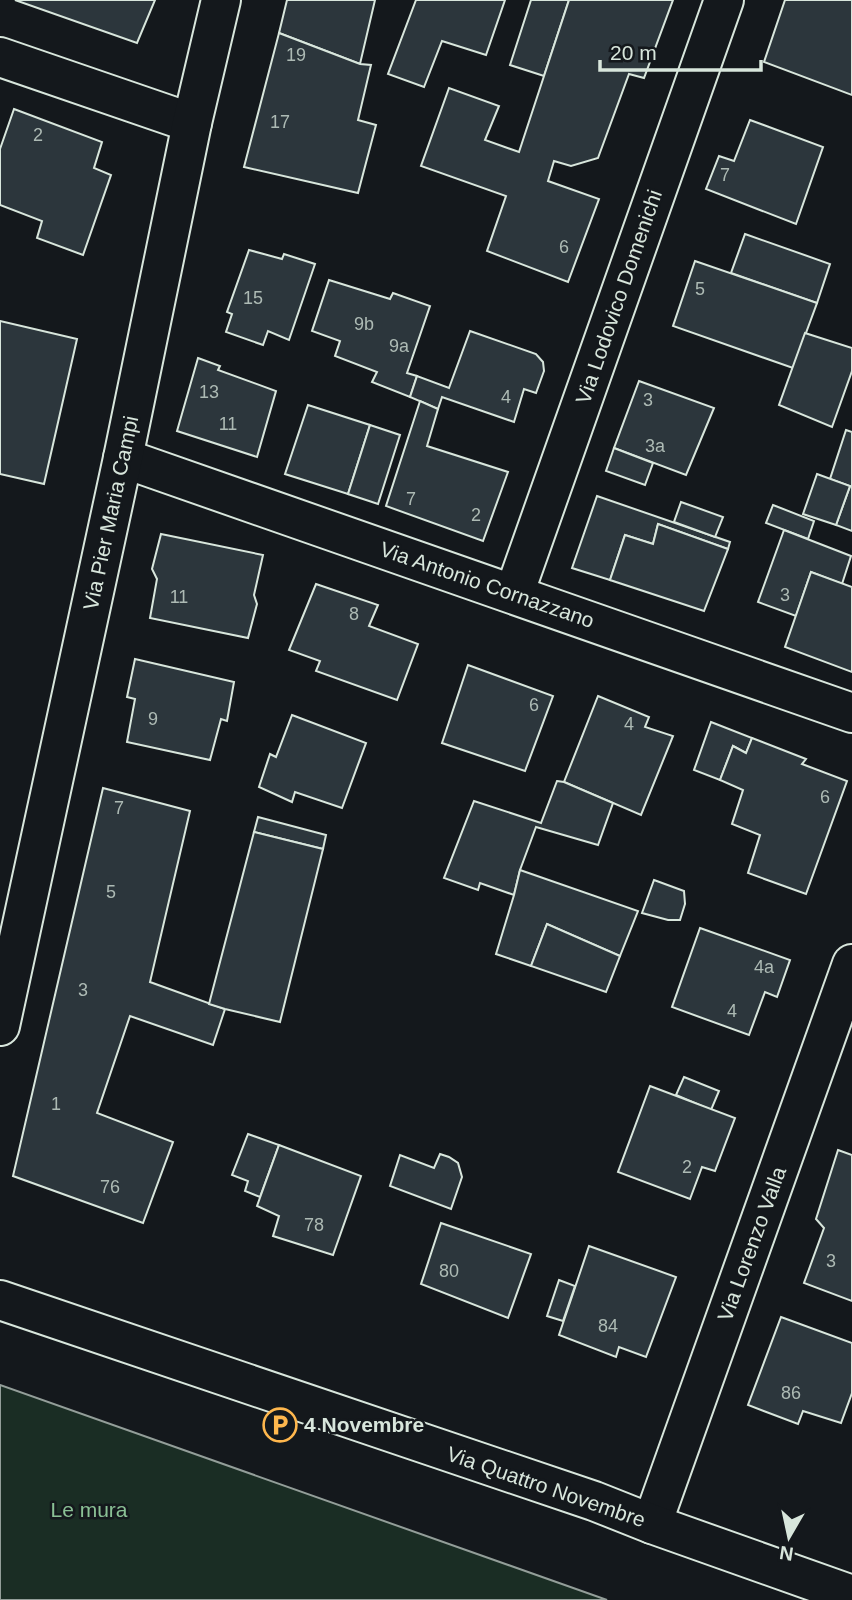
<svg xmlns="http://www.w3.org/2000/svg" width="852" height="1600" font-family="Arial,sans-serif">
  <rect width="100%" height="100%" fill="#14181c"/>
  <polygon fill="#1a2d24" stroke="#939e99" stroke-width="2" points="0,1385 607,1600 0,1600"/>
  <g fill="#2c363c" stroke="#d8e6dc" stroke-width="2">
    <polygon points="15,0 155,0 137,43"/>
    <polygon points="287,0 375,0 360,64 279,33"/>
    <polygon points="416,0 505,0 486,55 442,41 424,87 388,74"/>
    <polygon points="531,0 569,0 544,76 510,65"/>
    <polygon points="569,0 673,0 644,78 629,74 598,158 571,166 554,161 548,181 599,199 568,282 487,251 506,196 421,166 449,88 499,106 485,140 519,152"/>
    <polygon points="785,0 852,0 852,95 764,62"/>
    <polygon points="279,33 360,64 371,65 358,120 376,125 358,193 244,167"/>
    <polygon points="14,109 102,142 94,168 111,175 83,255 37,238 42,221 0,205 0,149"/>
    <polygon points="750,120 823,147 796,224 706,189 719,156 734,161"/>
    <polygon points="745,234 830,264 817,303 731,273"/>
    <polygon points="249,250 282,259 284,254 315,264 289,340 268,331 263,345 226,332 232,314 227,312"/>
    <polygon points="695,261 817,303 793,368 673,326"/>
    <polygon points="329,280 390,299 393,293 430,306 407,373 417,376 410,397 372,382 377,372 335,356 340,341 312,331"/>
    <polygon points="0,321 77,339 44,484 0,474"/>
    <polygon points="470,331 536,354 543,362 544,371 536,393 524,389 514,422 442,397 438,409 410,397 417,376 449,388"/>
    <polygon points="805,333 852,348 852,371 832,427 779,405"/>
    <polygon points="198,358 220,366 218,370 276,391 257,457 177,431"/>
    <polygon points="639,381 714,408 686,475 614,448"/>
    <polygon points="420,401 438,409 427,446 508,472 483,541 386,506"/>
    <polygon points="308,405 370,425 348,494 285,474"/>
    <polygon points="370,425 400,435 378,504 348,494"/>
    <polygon points="846,430 852,432 852,531 836,525 850,486 830,479"/>
    <polygon points="614,448 653,463 645,485 606,471"/>
    <polygon points="817,474 850,486 836,525 803,514"/>
    <polygon points="597,496 730,542 728,549 658,524 653,544 625,535 610,580 572,568"/>
    <polygon points="681,502 723,517 715,537 674,522"/>
    <polygon points="773,505 814,521 808,539 766,523"/>
    <polygon points="658,524 728,549 704,611 610,580 625,535 653,544"/>
    <polygon points="784,530 851,556 842,584 811,572 796,616 758,602"/>
    <polygon points="161,534 263,555 254,595 257,604 248,638 150,618 157,579 152,569"/>
    <polygon points="811,572 852,587 852,672 785,647"/>
    <polygon points="316,584 378,605 369,626 418,644 397,700 316,671 320,661 289,650"/>
    <polygon points="135,659 234,682 227,721 221,719 210,760 127,742 135,699 127,697"/>
    <polygon points="468,665 553,696 525,771 442,743"/>
    <polygon points="598,696 649,717 645,727 673,736 641,815 564,782"/>
    <polygon points="292,715 366,743 342,808 295,792 292,802 259,787 270,754 276,757"/>
    <polygon points="711,722 752,738 746,753 733,746 720,780 694,770"/>
    <polygon points="752,738 806,759 802,764 847,781 806,894 748,873 760,835 732,824 743,790 720,780 733,746 746,753"/>
    <polygon points="557,781 564,782 613,803 598,845 536,827 520,870 514,895 480,883 478,890 444,878 474,801 541,823"/>
    <polygon points="103,788 190,811 150,982 225,1009 213,1045 130,1016 97,1113 173,1142 143,1223 13,1176"/>
    <polygon points="258,817 326,835 323,849 254,832"/>
    <polygon points="254,832 323,849 280,1022 225,1009 209,1004"/>
    <polygon points="520,870 638,911 620,956 547,924 531,966 496,954 514,895"/>
    <polygon points="654,880 684,891 685,904 680,920 668,920 642,913"/>
    <polygon points="547,924 620,956 606,992 531,966"/>
    <polygon points="700,928 790,960 777,997 765,992 749,1035 672,1007"/>
    <polygon points="684,1077 719,1091 711,1110 676,1095"/>
    <polygon points="650,1086 735,1118 715,1171 702,1167 690,1199 618,1172"/>
    <polygon points="248,1134 279,1145 260,1197 245,1191 248,1181 232,1175"/>
    <polygon points="279,1145 361,1176 333,1255 273,1236 279,1216 257,1206"/>
    <polygon points="838,1150 852,1155 852,1301 804,1283 824,1228 816,1219"/>
    <polygon points="440,1154 449,1157 458,1163 462,1177 451,1209 390,1186 400,1155 434,1168"/>
    <polygon points="441,1223 531,1254 508,1318 421,1284"/>
    <polygon points="589,1246 676,1277 646,1357 619,1347 616,1357 559,1335"/>
    <polygon points="559,1280 575,1286 563,1321 547,1316"/>
    <polygon points="781,1317 852,1343 852,1393 841,1423 803,1411 798,1424 748,1405"/>
  </g>
  <g fill="none" stroke-linecap="round" stroke-linejoin="round">
    <defs>
      <g id="minor">
        <polyline points="0,57 192,123"/>
        <polyline points="123,458 852,713"/>
        <polyline points="514,594 724,0"/>
        <polyline points="0,1026 123,458 192,123 221,0"/>
        <polyline points="652,1524 852,964"/>
      </g>
      <polyline id="secondary" points="0,1300 594,1501 652,1524 852,1595"/>
    </defs>
    <use href="#minor" stroke="#d8e6dc" stroke-width="42"/>
    <use href="#secondary" stroke="#d8e6dc" stroke-width="42"/>
    <use href="#minor" stroke="#14181c" stroke-width="38"/>
    <use href="#secondary" stroke="#14181c" stroke-width="38"/>
  </g>
  <defs>
    <symbol id="parking-ring" viewBox="-11 -11 22 22"><circle r="9.5" fill="#14181c" stroke="#ffb74d" stroke-width="1.5"/><path d="M-3.5-5.5H1a3.5 3.5 0 0 1 0 7H-1V5.5H-3.5ZM-1-3.4V-.6H.8a1.4 1.4 0 0 0 0-2.8Z" fill="#ffb74d"/></symbol>
  </defs>
  <g fill-rule="evenodd">
    <use href="#parking-ring" x="261" y="1406" width="38" height="38"/>
  </g>
  <g text-anchor="middle" stroke-width="5" stroke-linejoin="round" paint-order="stroke">
    <g font-size="18" fill="#adbab4">
      <text x="296" y="61">19</text>
      <text x="280" y="128">17</text>
      <text x="38" y="141">2</text>
      <text x="725" y="181">7</text>
      <text x="564" y="253">6</text>
      <text x="700" y="295">5</text>
      <text x="253" y="304">15</text>
      <text x="364" y="330">9b</text>
      <text x="399" y="352">9a</text>
      <text x="209" y="398">13</text>
      <text x="506" y="403">4</text>
      <text x="648" y="406">3</text>
      <text x="228" y="430">11</text>
      <text x="655" y="452">3a</text>
      <text x="411" y="505">7</text>
      <text x="476" y="521">2</text>
      <text x="785" y="601">3</text>
      <text x="179" y="603">11</text>
      <text x="354" y="620">8</text>
      <text x="534" y="711">6</text>
      <text x="153" y="725">9</text>
      <text x="629" y="730">4</text>
      <text x="825" y="803">6</text>
      <text x="119" y="814">7</text>
      <text x="111" y="898">5</text>
      <text x="764" y="973">4a</text>
      <text x="83" y="996">3</text>
      <text x="732" y="1017">4</text>
      <text x="56" y="1110">1</text>
      <text x="687" y="1173">2</text>
      <text x="110" y="1193">76</text>
      <text x="314" y="1231">78</text>
      <text x="831" y="1267">3</text>
      <text x="449" y="1277">80</text>
      <text x="608" y="1332">84</text>
      <text x="791" y="1399">86</text>
    </g>
    <g font-size="21" fill="#d8e6dc" stroke="#14181c">
      <text transform="translate(619 297) rotate(-71)" y="7">Via Lodovico Domenichi</text>
      <text transform="translate(111 513) rotate(-78)" y="7">Via Pier Maria Campi</text>
      <text transform="translate(487 585) rotate(19)" y="7">Via Antonio Cornazzano</text>
      <text transform="translate(752 1244) rotate(-70)" y="7">Via Lorenzo Valla</text>
      <text transform="translate(546 1487) rotate(19)" y="7">Via Quattro Novembre</text>
    </g>
    <g font-size="21" font-weight="bold" fill="#d8e6dc" stroke="#14181c" text-anchor="start">
      <text x="304" y="1432">4 Novembre</text>
    </g>
    <g font-size="21" fill="#8ac095" stroke="#14181c">
      <text x="89" y="1517">Le mura</text>
    </g>
  </g>
  <g transform="translate(789 1537) rotate(189)" stroke="#14181c" stroke-width="5" paint-order="stroke">
  <path d="M0-5L12 26L0 18L-12 26Z" fill="#d8e6dc"/>
  <text y="-10" font-size="19" font-weight="bold" text-anchor="middle" fill="#d8e6dc">N</text>
  </g>
  <path d="M600 60v10h161v-10" fill="none" stroke="#d8e6dc" stroke-width="3.5"/>
  <text x="610" y="60" font-size="21" fill="#d8e6dc" stroke="#14181c" stroke-width="5" paint-order="stroke">20 m</text>
</svg>
